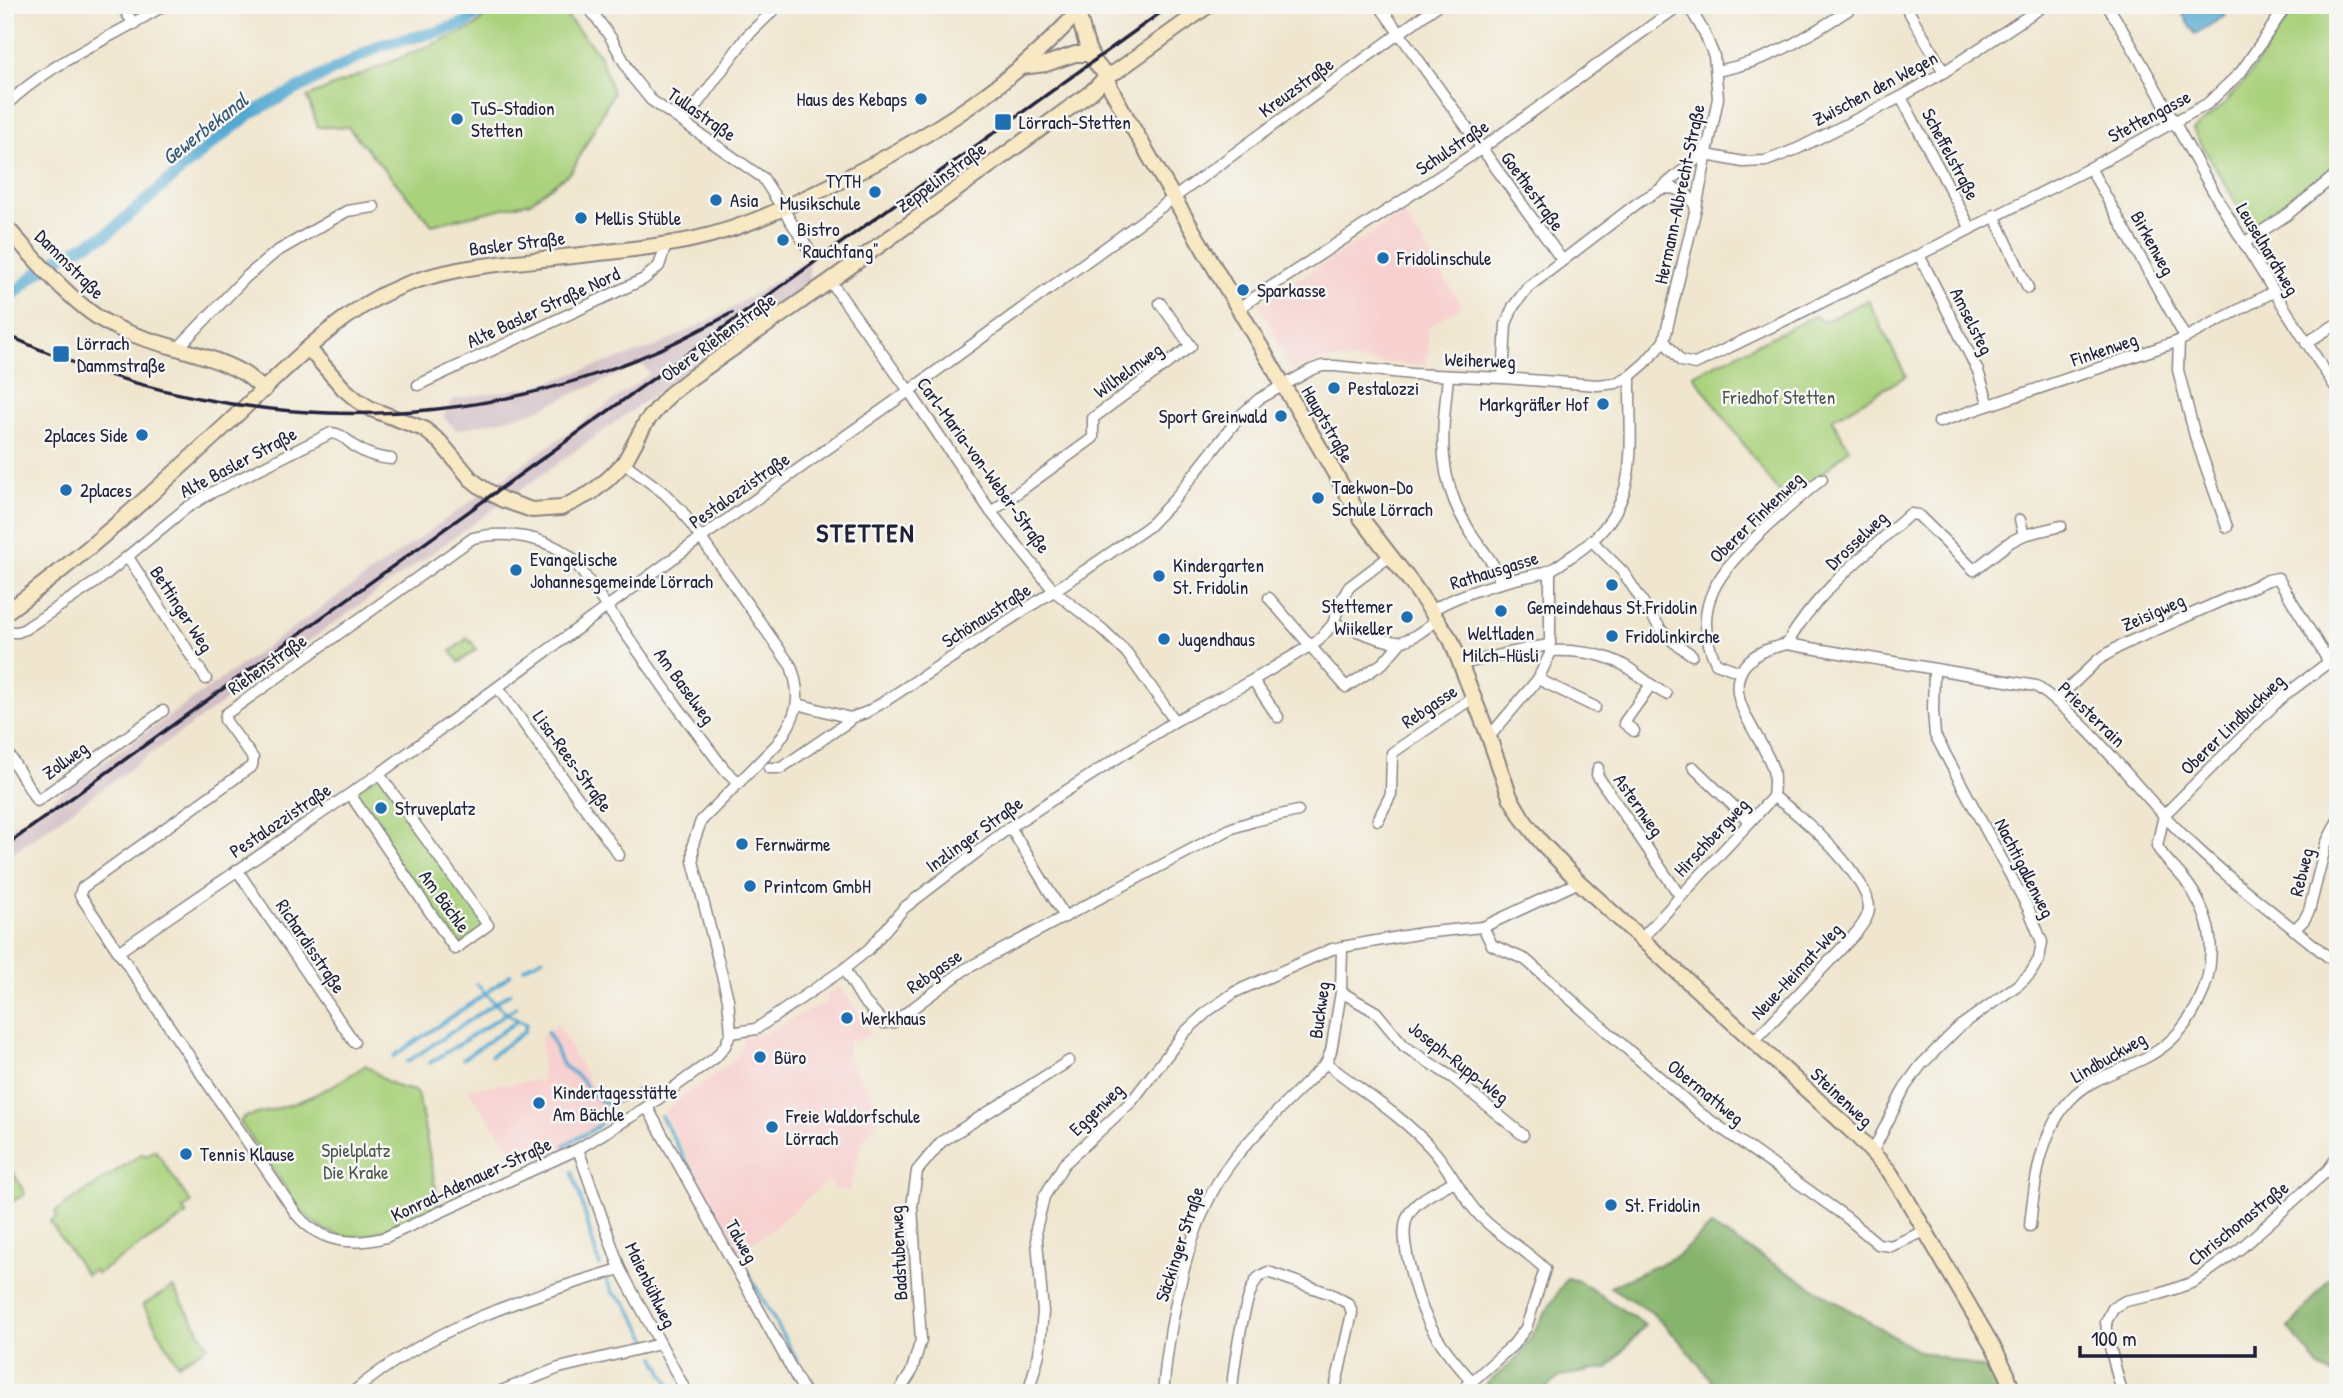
<svg xmlns="http://www.w3.org/2000/svg" width="2343" height="1398" font-family="'Patrick Hand',sans-serif">
  <rect width="100%" height="100%" fill="#f6f6f2"/>
  <filter id="ink" filterUnits="userSpaceOnUse"><feTurbulence type="fractalNoise" baseFrequency=".0143" numOctaves="2"/><feDisplacementMap in="SourceGraphic" scale="14" xChannelSelector="R" yChannelSelector="G"/><feConvolveMatrix kernelMatrix="1 2 1 2 8 2 1 2 1" color-interpolation-filters="sRGB"/></filter>
  <filter id="wash" filterUnits="userSpaceOnUse"><feTurbulence type="fractalNoise" baseFrequency=".00686" numOctaves="4" result="noise"/><feDisplacementMap in="SourceGraphic" scale="28" xChannelSelector="R" yChannelSelector="G"/><feGaussianBlur stdDeviation="1.57" result="paint"/><feColorMatrix in="noise" values="0 0 0 0 0 0 0 0 0 0 0 0 0 0 0 0 0 1.4 0 .05"/><feComposite in="paint" operator="in"/></filter>
  <g filter="url(#wash)">
    <rect width="100%" height="100%" fill="#f0e6cf"/>
    <g fill="#f7d0cf">
      <polygon points="1404,213 1462,306 1429,326 1427,366 1342,360 1320,360 1293,371 1275,339 1277,338 1260,306 1262,302"/>
      <polygon points="840,986 871,1033 855,1044 852,1040 848,1042 847,1058 883,1112 862,1143 849,1191 837,1190 828,1180 768,1233 739,1251 663,1111 729,1064 736,1057 745,1037 764,1035 773,1028 823,1004 828,1000 826,995"/>
      <polygon points="557,1024 610,1119 570,1143 522,1166 467,1088 542,1080 541,1037"/>
    </g>
    <polygon fill="#d2bec5" points="809,259 809,284 5,858 5,833 650,374 642,364 530,413 457,430 443,417 454,399 532,387 655,347 726,312"/>
    <g fill="#aad27d" stroke="#667a5c" stroke-width="2">
      <polygon points="496,5 557,5 599,54 613,93 572,171 530,202 432,225 348,127 318,127 307,97 474,27"/>
      <polygon points="2295,5 2338,5 2338,168 2254,232 2193,130 2224,104 2248,77"/>
      <polygon points="1868,300 1906,376 1832,419 1849,449 1800,494 1793,488 1786,502 1693,375 1815,316 1823,322"/>
      <polygon points="468,638 477,649 459,662 451,651"/>
      <polygon points="379,774 488,925 455,949 350,794"/>
      <path d="M366,1065L386,1081L401,1088L415,1091L419,1099L439,1206L368,1236L346,1237L324,1230L302,1212L240,1122L244,1117C296,1106 322,1094 366,1065Z"/>
      <polygon points="155,1150 191,1203 183,1209 187,1215 97,1274 94,1270 86,1275 50,1222 57,1217 55,1212 143,1153 146,1156"/>
      <polygon points="5,1157 25,1194 5,1206"/>
      <polygon points="173,1287 208,1346 178,1364 143,1305"/>
    </g>
    <g fill="#87b46c" stroke="#546b54" stroke-width="2">
      <polygon points="1711,1226 1916,1350 2000,1373 2002,1393 1721,1393 1681,1342 1651,1312 1610,1287 1677,1256"/>
      <polygon points="2338,1268 2338,1378 2321,1369 2289,1328"/>
      <polygon points="1567,1278 1579,1281 1645,1325 1608,1368 1561,1376 1540,1393 1476,1393 1518,1357"/>
    </g>
    <polygon fill="#55a9d1" stroke="#3c6686" stroke-width="2" points="2177,5 2218,5 2225,16 2195,34"/>
    <g fill="none" stroke-linecap="round" stroke-linejoin="round">
      <g stroke="#55a9d1" stroke-width="3.5">
        <polyline points="524,968 543,958"/>
        <path d="M477,984C489,999 508,1017 526,1024L524,1032L491,1056"/>
        <path d="M547,1032C555,1041 555,1052 561,1062C565,1069 573,1071 578,1077C590,1088 593,1103 612,1104L639,1089"/>
        <polyline points="394,1056 485,994 511,974"/>
        <polyline points="463,1059 517,1021"/>
        <polyline points="407,1062 510,993"/>
        <polyline points="430,1063 516,1007"/>
        <polyline points="661,1116 815,1393"/>
        <path d="M564,1146C575,1135 607,1131 603,1111"/>
        <path d="M572,1172C584,1203 589,1235 600,1266"/>
        <polyline points="606,1280 613,1293 626,1303 647,1338"/>
        <polyline points="655,1357 674,1393"/>
      </g>
      <polyline stroke="#55a9d1" stroke-width="12" points="5,302 37,273 62,256 106,235 209,146 253,112 381,45 441,31 465,23 487,5"/>
    </g>
  </g>
  <g filter="url(#ink)">
    <g fill="none" stroke-linecap="round" stroke-linejoin="round">
      <defs>
        <g id="street">
          <polyline points="121,5 134,24"/>
          <polyline points="587,5 611,38 633,78 651,100 763,178 811,253"/>
          <polyline points="1379,5 1562,260"/>
          <polyline points="1688,5 1704,32 1714,56 1718,98 1696,208 1664,341 1681,361 1695,364 1919,255 2090,168 2207,104 2241,72 2287,5"/>
          <polyline points="1905,5 1944,72"/>
          <path d="M2107,5C2138,53 2164,104 2192,154C2237,235 2287,313 2338,391"/>
          <path d="M1717,71C1774,60 1808,36 1856,5"/>
          <polyline points="1901,97 1970,227"/>
          <path d="M5,106C51,61 111,39 164,5"/>
          <polyline points="684,122 747,36 779,5"/>
          <polyline points="1707,155 1743,162 1766,161 1797,149 1901,97 1944,72 2045,5"/>
          <polyline points="2090,168 2185,337"/>
          <path d="M1661,189C1677,186 1689,192 1696,208"/>
          <polyline points="1994,215 2028,288"/>
          <polyline points="2244,243 2288,214 2338,173"/>
          <polyline points="1919,255 1978,371 1989,405"/>
          <polyline points="830,281 909,391 991,512 1054,591 1102,629 1127,653 1175,721"/>
          <polyline points="1237,309 1481,149 1680,5"/>
          <polyline points="2179,341 2178,370 2195,436 2227,527"/>
          <polyline points="2306,343 2338,323"/>
          <polyline points="178,348 245,278 276,252 347,211 374,207"/>
          <path d="M1448,377C1442,435 1436,476 1468,528C1479,547 1496,562 1500,583"/>
          <polyline points="1503,378 1506,324 1513,307 1528,287 1639,202 1659,190 1699,157 1706,146"/>
          <polyline points="418,385 644,279 659,266 666,245"/>
          <polyline points="1939,422 2179,341 2273,292"/>
          <path d="M624,463L664,493L681,510L791,666C803,699 797,716 777,744L701,821L693,844V861L728,999L731,1033L725,1046L715,1058L647,1107L578,1149L386,1237C354,1246 321,1243 297,1215L80,895L82,888L252,766L253,758L225,720L226,714L473,538C505,530 548,537 573,559L677,706L724,769L738,782"/>
          <polyline points="991,512 1093,438 1093,418 1191,346 1160,303"/>
          <polyline points="2024,535 2061,526"/>
          <polyline points="1592,541 1623,572 1662,631 1675,643 1692,655"/>
          <polyline points="128,557 206,679"/>
          <polyline points="1269,598 1346,687 1383,663 1401,642"/>
          <path d="M1432,610C1456,596 1484,587 1512,580C1524,577 1537,575 1548,571C1557,568 1566,559 1575,554C1644,507 1629,449 1630,376"/>
          <path d="M1333,624C1353,627 1382,643 1399,642C1413,640 1427,627 1438,619"/>
          <path d="M5,632H18L25,629L99,580L185,509L207,495L331,433C343,434 347,441 357,448C368,455 378,458 391,459"/>
          <path d="M1787,644C1816,592 1867,553 1910,514L1918,515L1974,570L2010,542L2024,535L2020,520"/>
          <path d="M1550,651C1578,650 1611,654 1634,672C1645,680 1654,688 1666,694"/>
          <polyline points="1462,664 1526,649 1549,645"/>
          <path d="M1740,672L1716,663C1688,605 1722,570 1761,532C1781,514 1801,496 1822,479"/>
          <polyline points="1538,679 1595,707"/>
          <polyline points="1253,680 1278,717"/>
          <polyline points="498,688 619,855"/>
          <polyline points="2056,700 2098,660 2120,646 2268,580 2278,578 2329,662 2338,667"/>
          <polyline points="798,704 850,718 865,713 882,703 1084,571 1148,527 1173,501 1241,415 1259,399 1311,370 1322,366 1335,366 1412,374 1503,378 1598,385 1616,383 1630,376 1645,363 1664,341"/>
          <polyline points="1634,731 1624,723 1650,686"/>
          <polyline points="1489,737 1538,679 1550,654 1550,571"/>
          <polyline points="5,748 37,801 163,711"/>
          <polyline points="1693,767 1750,822"/>
          <polyline points="769,768 781,768 848,722 850,718"/>
          <polyline points="1598,768 1597,775 1680,896"/>
          <polyline points="350,794 455,949 488,925 379,774"/>
          <polyline points="1378,820 1391,794 1392,753 1474,697"/>
          <polyline points="1010,827 1065,917"/>
          <polyline points="237,870 354,1042"/>
          <polyline points="1483,927 1492,945 1526,960 1700,1113 1846,1217 1878,1244 1891,1246 1925,1231"/>
          <polyline points="2294,930 2304,920 2309,911 2326,844 2338,820"/>
          <path d="M1642,938L1773,797C1774,787 1775,779 1773,770C1765,739 1720,697 1745,665C1757,651 1770,648 1787,644L2036,686C2095,727 2135,789 2186,838C2234,885 2287,922 2338,965"/>
          <polyline points="118,952 379,774 701,538 909,391 1438,5"/>
          <polyline points="844,969 862,999 884,1023 894,1022 964,970 1232,828 1254,821 1298,811"/>
          <polyline points="1341,992 1376,1012 1404,1046 1453,1078 1523,1135"/>
          <polyline points="731,1033 756,1029 844,969 869,949 904,908 1010,827 1175,721 1253,680 1318,641 1333,624 1340,603 1349,587 1390,556"/>
          <path d="M1754,1041L1857,932C1862,925 1869,917 1869,908C1868,876 1800,812 1773,797"/>
          <path d="M1326,1063C1361,1091 1401,1115 1431,1148C1451,1169 1461,1197 1482,1218C1501,1237 1525,1249 1545,1269L1526,1328L1513,1345L1459,1393"/>
          <polyline points="647,1107 805,1393"/>
          <polyline points="578,1149 620,1269 687,1393"/>
          <polyline points="1872,1153 1905,1087 1921,1065 1959,1027 2019,984 2030,974 2039,959 2042,942 2029,910 1935,735 1933,711 1934,670"/>
          <path d="M1454,1181C1440,1190 1419,1198 1410,1212C1401,1225 1405,1245 1408,1260C1419,1313 1435,1341 1472,1381"/>
          <path d="M2030,1226C2034,1185 2040,1133 2069,1101C2088,1079 2117,1072 2143,1059C2189,1037 2218,983 2209,931C2206,915 2197,896 2187,883C2178,870 2164,860 2157,846L2164,815L2281,698L2329,662"/>
          <path d="M352,1393C430,1327 524,1298 620,1269"/>
          <polyline points="496,1393 559,1368 660,1344"/>
          <polyline points="898,1393 911,1373 921,1340 912,1207 917,1171 941,1142 1069,1061"/>
          <polyline points="1028,1393 1039,1354 1043,1312 1036,1229 1044,1197 1064,1164 1132,1101 1185,1032 1208,1011 1235,992 1332,949 1342,947"/>
          <path d="M1163,1393C1169,1322 1188,1216 1233,1160C1261,1125 1295,1095 1326,1063L1331,1051L1341,992L1342,947L1422,933L1483,927L1579,882"/>
          <path d="M1232,1393C1233,1370 1244,1293 1258,1278C1261,1275 1264,1274 1268,1272L1331,1294L1349,1304L1352,1313L1334,1393"/>
          <polyline points="2122,1393 2109,1343 2106,1322 2113,1308 2125,1301 2160,1294 2194,1282 2241,1248 2328,1170 2338,1156"/>
        </g>
        <g id="secondary">
          <path d="M1076,5C1083,26 1086,64 1108,74"/>
          <polyline points="1021,67 1046,64 1075,54 1091,54"/>
          <polyline points="1108,74 1110,87 1127,118 1361,518 1413,585 1451,640 1489,737 1510,797 1523,819 1541,842 1579,882 1856,1135 1889,1171 1902,1191 1996,1352 2007,1374 2013,1393"/>
          <path d="M5,226C34,257 74,307 111,325C153,346 202,350 243,373C250,377 257,384 264,390"/>
          <path d="M309,349L344,389L357,400L371,409L424,429L440,442L471,479L481,487L503,500L532,510L561,508L591,493L608,479L624,463L646,422L670,394L692,377L830,281L1090,93C1099,85 1106,75 1117,71L1209,5"/>
          <path d="M5,613C84,556 153,493 224,427C271,383 329,321 386,293C433,270 485,265 535,260C580,255 625,251 669,244C733,234 779,211 836,183C930,137 1015,84 1084,5"/>
        </g>
      </defs>
      <use href="#street" stroke="#898485" stroke-width="13"/>
      <use href="#secondary" stroke="#898485" stroke-width="18"/>
      <use href="#street" stroke="#fff" stroke-width="10"/>
      <use href="#secondary" stroke="#f8e8c3" stroke-width="14"/>
      <g stroke="#22223b" stroke-width="3.5">
        <path d="M5,334C212,431 445,442 656,351C682,340 707,326 732,313"/>
        <polyline points="5,846 1171,5"/>
      </g>
    </g>
  </g>
  <g fill="#1f6fb2" stroke="#f6f6f2" stroke-width="2.5">
    <circle cx="921" cy="99" r="7"/>
    <circle cx="457" cy="119" r="7"/>
    <rect x="994" y="113" width="18" height="18" rx="3.5"/>
    <circle cx="875" cy="192" r="7"/>
    <circle cx="716" cy="200" r="7"/>
    <circle cx="581" cy="218" r="7"/>
    <circle cx="783" cy="240" r="7"/>
    <circle cx="1383" cy="258" r="7"/>
    <circle cx="1243" cy="290" r="7"/>
    <rect x="52" y="345" width="18" height="18" rx="3.5"/>
    <circle cx="1334" cy="388" r="7"/>
    <circle cx="1603" cy="404" r="7"/>
    <circle cx="1281" cy="416" r="7"/>
    <circle cx="142" cy="435" r="7"/>
    <circle cx="66" cy="490" r="7"/>
    <circle cx="1318" cy="498" r="7"/>
    <circle cx="516" cy="570" r="7"/>
    <circle cx="1159" cy="576" r="7"/>
    <circle cx="1612" cy="585" r="7"/>
    <circle cx="1501" cy="611" r="7"/>
    <circle cx="1407" cy="617" r="7"/>
    <circle cx="1612" cy="636" r="7"/>
    <circle cx="1164" cy="639" r="7"/>
    <circle cx="381" cy="808" r="7"/>
    <circle cx="742" cy="844" r="7"/>
    <circle cx="750" cy="886" r="7"/>
    <circle cx="847" cy="1018" r="7"/>
    <circle cx="760" cy="1057" r="7"/>
    <circle cx="539" cy="1103" r="7"/>
    <circle cx="772" cy="1127" r="7"/>
    <circle cx="186" cy="1154" r="7"/>
    <circle cx="1611" cy="1205" r="7"/>
  </g>
  <g text-anchor="middle" stroke-width="5" stroke-linejoin="round" paint-order="stroke">
    <g font-size="19" fill="#22223b" stroke="#f6f6f2">
      <text transform="translate(1296 87) rotate(-36)" y="7">Kreuzstraße</text>
      <text transform="translate(1875 88) rotate(-28)" y="7">Zwischen den Wegen</text>
      <text transform="translate(702 114) rotate(35)" y="7">Tullastraße</text>
      <text transform="translate(2149 116) rotate(-28)" y="7">Stettengasse</text>
      <text transform="translate(1452 147) rotate(-34)" y="7">Schulstraße</text>
      <text transform="translate(1951 154) rotate(62)" y="7">Scheffelstraße</text>
      <text transform="translate(941 177) rotate(-36)" y="7">Zeppelinstraße</text>
      <text transform="translate(1533 191) rotate(54)" y="7">Goethestraße</text>
      <text transform="translate(1679 194) rotate(-78)" y="7">Hermann-Albrecht-Straße</text>
      <text transform="translate(517 243) rotate(-7)" y="7">Basler Straße</text>
      <text transform="translate(2153 243) rotate(61)" y="7">Birkenweg</text>
      <text transform="translate(2268 249) rotate(59)" y="7">Leuselhardtweg</text>
      <text transform="translate(70 264) rotate(45)" y="7">Dammstraße</text>
      <text transform="translate(543 307) rotate(-25)" y="7">Alte Basler Straße Nord</text>
      <text transform="translate(1972 321) rotate(63)" y="7">Amselsteg</text>
      <text transform="translate(718 337) rotate(-36)" y="7">Obere Riehenstraße</text>
      <text transform="translate(2104 349) rotate(-19)" y="7">Finkenweg</text>
      <text transform="translate(1480 360) rotate(2)" y="7">Weiherweg</text>
      <text transform="translate(1128 370) rotate(-36)" y="7">Wilhelmweg</text>
      <text transform="translate(1328 424) rotate(60)" y="7">Hauptstraße</text>
      <text transform="translate(238 462) rotate(-28)" y="7">Alte Basler Straße</text>
      <text transform="translate(984 465) rotate(54)" y="7">Carl-Maria-von-Weber-Straße</text>
      <text transform="translate(739 490) rotate(-35)" y="7">Pestalozzistraße</text>
      <text transform="translate(1756 517) rotate(-44)" y="7">Oberer Finkenweg</text>
      <text transform="translate(1856 540) rotate(-43)" y="7">Drosselweg</text>
      <text transform="translate(1494 570) rotate(-17)" y="7">Rathausgasse</text>
      <text transform="translate(182 609) rotate(57)" y="7">Bettinger Weg</text>
      <text transform="translate(2153 612) rotate(-24)" y="7">Zeisigweg</text>
      <text transform="translate(986 615) rotate(-33)" y="7">Schönaustraße</text>
      <text transform="translate(267 664) rotate(-35)" y="7">Riehenstraße</text>
      <text transform="translate(685 686) rotate(54)" y="7">Am Baselweg</text>
      <text transform="translate(1429 706) rotate(-34)" y="7">Rebgasse</text>
      <text transform="translate(2092 714) rotate(44)" y="7">Priesterrain</text>
      <text transform="translate(2232 724) rotate(-44)" y="7">Oberer Lindbuckweg</text>
      <text transform="translate(65 760) rotate(-36)" y="7">Zollweg</text>
      <text transform="translate(573 761) rotate(54)" y="7">Lisa-Rees-Straße</text>
      <text transform="translate(1639 805) rotate(55)" y="7">Asternweg</text>
      <text transform="translate(280 820) rotate(-34)" y="7">Pestalozzistraße</text>
      <text transform="translate(974 834) rotate(-36)" y="7">Inzlinger Straße</text>
      <text transform="translate(1711 837) rotate(-47)" y="7">Hirschbergweg</text>
      <text transform="translate(2025 868) rotate(63)" y="7">Nachtigallenweg</text>
      <text transform="translate(2301 872) rotate(-76)" y="7">Rebweg</text>
      <text transform="translate(445 901) rotate(54)" y="7">Am Bächle</text>
      <text transform="translate(311 946) rotate(56)" y="7">Richardisstraße</text>
      <text transform="translate(934 971) rotate(-35)" y="7">Rebgasse</text>
      <text transform="translate(1796 971) rotate(-47)" y="7">Neue-Heimat-Weg</text>
      <text transform="translate(1319 1010) rotate(-82)" y="7">Buckweg</text>
      <text transform="translate(2108 1057) rotate(-30)" y="7">Lindbuckweg</text>
      <text transform="translate(1459 1062) rotate(38)" y="7">Joseph-Rupp-Weg</text>
      <text transform="translate(1706 1092) rotate(39)" y="7">Obermattweg</text>
      <text transform="translate(1842 1097) rotate(43)" y="7">Steinenweg</text>
      <text transform="translate(1096 1109) rotate(-44)" y="7">Eggenweg</text>
      <text transform="translate(471 1179) rotate(-25)" y="7">Konrad-Adenauer-Straße</text>
      <text transform="translate(2238 1223) rotate(-39)" y="7">Chrischonastraße</text>
      <text transform="translate(742 1241) rotate(61)" y="7">Talweg</text>
      <text transform="translate(1179 1244) rotate(-72)" y="7">Säckinger Straße</text>
      <text transform="translate(898 1253) rotate(-93)" y="7">Badstubenweg</text>
      <text transform="translate(651 1285) rotate(64)" y="7">Maienbühlweg</text>
    </g>
    <g font-size="19" fill="#22223b" stroke="#f6f6f2" text-anchor="start">
      <text x="907" y="106" text-anchor="end">Haus des Kebaps</text>
      <text x="471" y="115">TuS-Stadion<tspan x="471" dy="22">Stetten</tspan></text>
      <text x="1019" y="129">Lörrach-Stetten</text>
      <text x="861" y="188" text-anchor="end">TYTH<tspan x="861" dy="22">Musikschule</tspan></text>
      <text x="730" y="207">Asia</text>
      <text x="595" y="225">Mellis Stüble</text>
      <text x="797" y="236">Bistro<tspan x="797" dy="22">"Rauchfang"</tspan></text>
      <text x="1397" y="265">Fridolinschule</text>
      <text x="1257" y="297">Sparkasse</text>
      <text x="77" y="350">Lörrach<tspan x="77" dy="22">Dammstraße</tspan></text>
      <text x="1348" y="395">Pestalozzi</text>
      <text x="1589" y="411" text-anchor="end">Markgräfler Hof</text>
      <text x="1267" y="423" text-anchor="end">Sport Greinwald</text>
      <text x="128" y="442" text-anchor="end">2places Side</text>
      <text x="1332" y="494">Taekwon-Do<tspan x="1332" dy="22">Schule Lörrach</tspan></text>
      <text x="80" y="497">2places</text>
      <text x="530" y="566">Evangelische<tspan x="530" dy="22">Johannesgemeinde Lörrach</tspan></text>
      <text x="1173" y="572">Kindergarten<tspan x="1173" dy="22">St. Fridolin</tspan></text>
      <text x="1393" y="613" text-anchor="end">Stettemer<tspan x="1393" dy="22">Wiikeller</tspan></text>
      <text x="1612" y="614" text-anchor="middle">Gemeindehaus St.Fridolin</text>
      <text x="1501" y="640" text-anchor="middle">Weltladen<tspan x="1501" dy="22">Milch-Hüsli</tspan></text>
      <text x="1626" y="643">Fridolinkirche</text>
      <text x="1178" y="646">Jugendhaus</text>
      <text x="395" y="815">Struveplatz</text>
      <text x="756" y="851">Fernwärme</text>
      <text x="764" y="893">Printcom GmbH</text>
      <text x="861" y="1025">Werkhaus</text>
      <text x="774" y="1064">Büro</text>
      <text x="553" y="1099">Kindertagesstätte<tspan x="553" dy="22">Am Bächle</tspan></text>
      <text x="786" y="1123">Freie Waldorfschule<tspan x="786" dy="22">Lörrach</tspan></text>
      <text x="200" y="1161">Tennis Klause</text>
      <text x="1625" y="1212">St. Fridolin</text>
    </g>
    <g font-size="19" fill="#4b574f" stroke="#f6f6f2">
      <text x="1779" y="404">Friedhof Stetten</text>
      <text x="356" y="1157">Spielplatz<tspan x="356" dy="22">Die Krake</tspan></text>
    </g>
    <g font-size="21" font-style="italic" fill="#365877" stroke="#f6f6f2">
      <text transform="translate(205 129) rotate(-38)" y="7">Gewerbekanal</text>
    </g>
    <g font-size="26" font-weight="bold" letter-spacing="2" fill="#22223b" stroke="#f6f6f2">
      <text x="866" y="542">STETTEN</text>
    </g>
  </g>
  <rect width="2343" height="1398" fill="none" stroke="#f6f6f2" stroke-width="28"/>
  <path d="M2080 1346v10h175v-10" fill="none" stroke="#22223b" stroke-width="3.5"/>
  <text x="2091" y="1346" font-size="21" fill="#22223b" stroke="#f6f6f2" stroke-width="5" paint-order="stroke">100 m</text>
</svg>
